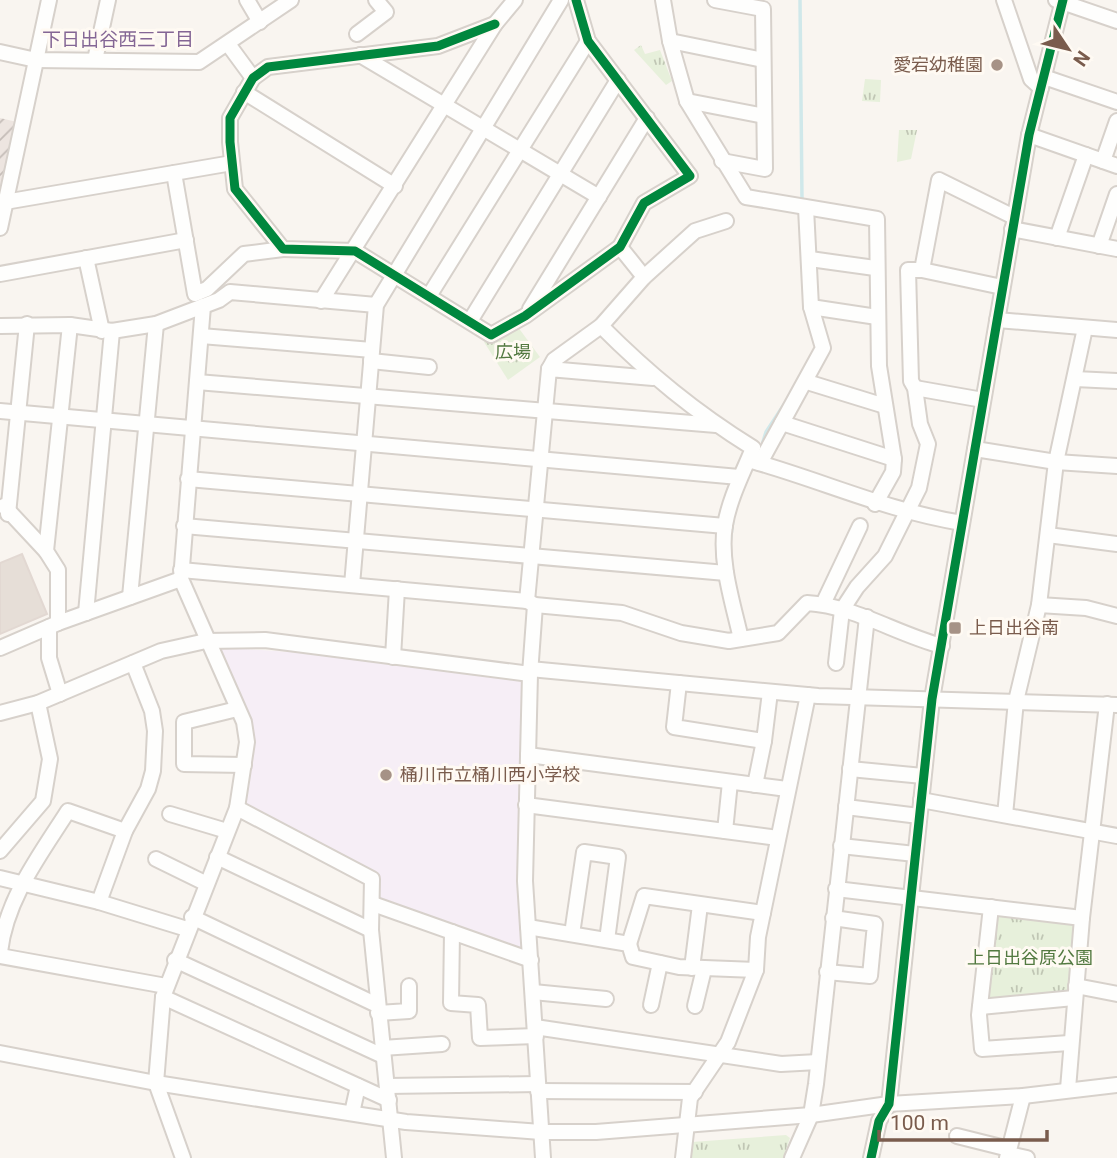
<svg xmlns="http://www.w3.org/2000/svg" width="1117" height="1158" font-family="Roboto,'Noto Sans JP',sans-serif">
  <defs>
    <pattern id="industrial-furrows" width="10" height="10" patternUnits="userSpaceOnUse" patternTransform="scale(1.75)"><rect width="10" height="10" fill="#ede5e0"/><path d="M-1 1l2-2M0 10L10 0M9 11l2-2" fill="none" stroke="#c5bdb8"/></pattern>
    <pattern id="park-tufts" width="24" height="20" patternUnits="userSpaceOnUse" patternTransform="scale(1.75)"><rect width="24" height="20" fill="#e7f0db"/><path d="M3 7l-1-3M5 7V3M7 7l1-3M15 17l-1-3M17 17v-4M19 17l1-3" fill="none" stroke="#c0c6b4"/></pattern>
  </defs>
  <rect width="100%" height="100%" fill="#f9f5f0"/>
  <polygon fill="url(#industrial-furrows)" points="0,118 17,122 0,196"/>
  <polygon fill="#f6eef6" points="219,647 303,653 307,650 525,682 524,950 378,900 379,880 244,805 253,745 215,652"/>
  <g fill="url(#park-tufts)">
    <polygon points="641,45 645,54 660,50 672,81 666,85 634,50"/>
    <polygon points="865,79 881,80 880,102 862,101"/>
    <polygon points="899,130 917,130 911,159 897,162"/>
    <polygon points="515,323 540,357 508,380 484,342"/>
    <polygon points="996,915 1077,926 1070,995 987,998"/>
    <polygon points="786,1135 790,1138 783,1158 690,1158 692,1142"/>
  </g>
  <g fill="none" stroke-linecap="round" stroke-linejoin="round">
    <g stroke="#d0e8ea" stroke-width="3.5">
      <polyline points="800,0 802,199"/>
      <polyline points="762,445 766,432 787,400"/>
      <polyline points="730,543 733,520"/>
    </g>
  </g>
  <polygon fill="#e6ded7" stroke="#e2d8d2" stroke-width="2" points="22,554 47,614 0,634 0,563"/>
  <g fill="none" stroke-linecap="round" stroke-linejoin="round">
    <defs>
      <g id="minor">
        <polyline points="247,0 260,22"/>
        <polyline points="663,0 670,41 687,101 746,197 877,219 879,366 894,459 893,472 875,504"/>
        <polyline points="715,0 763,9 765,169 722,161"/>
        <polyline points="1004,0 1031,79 1041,88"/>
        <polyline points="1056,0 1117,21"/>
        <polyline points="495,24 438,46 268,67 253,78 230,118 230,142 235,189 283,249 355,251 491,335 525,316 620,247 644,203 690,176 588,41 576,0"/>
        <polyline points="357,34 386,12 376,0"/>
        <polyline points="670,41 763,60"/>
        <polyline points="228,44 253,78"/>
        <polyline points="0,52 36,60 199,62 291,0"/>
        <polyline points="360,55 599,197"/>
        <polyline points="95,60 108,0"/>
        <polyline points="1044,77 1117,102"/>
        <polyline points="244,92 395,186"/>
        <polyline points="687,101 764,116"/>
        <polyline points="1029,135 1117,166"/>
        <polyline points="1103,161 1117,121"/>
        <polyline points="174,173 195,294 207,289 244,254 283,249"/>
        <polyline points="5,202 232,163"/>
        <polyline points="0,228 49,0"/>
        <polyline points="1012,229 1117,249"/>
        <polyline points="1057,238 1086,155"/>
        <polyline points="1099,246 1117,194"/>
        <polyline points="620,247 644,277"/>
        <polyline points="86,258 102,331"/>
        <polyline points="810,259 875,268"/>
        <polyline points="0,274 186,240"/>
        <polyline points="1002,287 922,270 939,180 1014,217"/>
        <polyline points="429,296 588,41"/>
        <polyline points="321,301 495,24 515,0"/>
        <polyline points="811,307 877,317"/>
        <polyline points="530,309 647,118"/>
        <polyline points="997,320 1117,330"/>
        <polyline points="470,321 618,80"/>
        <polyline points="0,326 70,325 112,331 156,324 219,300 230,292 376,305"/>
        <path d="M601,326C649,374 695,412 753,448C743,473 730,497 725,525C719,562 733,603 741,639"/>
        <polyline points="201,336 372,350"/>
        <polyline points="371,361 429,367"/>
        <polyline points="549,369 554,360 601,326 644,277 695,231 726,221"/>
        <polyline points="1075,379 1117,381"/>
        <polyline points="197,382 716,425"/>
        <polyline points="807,382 885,406"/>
        <polyline points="915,388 983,400"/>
        <polyline points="0,411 739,477"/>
        <polyline points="782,423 894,459"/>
        <polyline points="975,449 1056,462 1117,466"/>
        <path d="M752,461C823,481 888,511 962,523"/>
        <polyline points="760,463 823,348 811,307 806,208"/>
        <polyline points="188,479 725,526"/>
        <polyline points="4,506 46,551"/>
        <polyline points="8,514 27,324"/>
        <polyline points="184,526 726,573"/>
        <polyline points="1048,535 1117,544"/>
        <path d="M181,570L527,601L535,605L622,613L681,633L729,641L778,633L807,603C855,606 896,634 942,646"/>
        <polyline points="352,585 376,305 561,0"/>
        <polyline points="130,597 156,324"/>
        <polyline points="527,601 549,369 653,378"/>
        <polyline points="823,604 860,526"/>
        <polyline points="535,605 530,674 525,881 543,1158"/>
        <polyline points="1039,605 1086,608 1117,616"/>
        <polyline points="86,613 112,331"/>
        <polyline points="58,623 58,570 46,551 70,325"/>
        <polyline points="49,627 49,658 60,694"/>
        <polyline points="0,648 58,623 181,579"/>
        <polyline points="393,657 397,589"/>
        <polyline points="836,663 842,610 857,587 885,556 919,488 928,444 920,424 915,388 911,381 908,270 922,270"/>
        <polyline points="530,669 818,696 1117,705"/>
        <polyline points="679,683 674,727 764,741 770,692"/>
        <polyline points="237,709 184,722 184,764 244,765"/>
        <polyline points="0,713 38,703 161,651 206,641 265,640 530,674"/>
        <polyline points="528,755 787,789"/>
        <polyline points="850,769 923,776"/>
        <polyline points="755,785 764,741"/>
        <polyline points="921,800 1117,836"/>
        <polyline points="526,805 778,838"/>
        <polyline points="846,807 919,816"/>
        <polyline points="237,808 372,879 371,930 394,1158"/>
        <polyline points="170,814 227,831"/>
        <polyline points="1005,815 1016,701 1039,605 1056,462 1085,328"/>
        <polyline points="725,831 730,782"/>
        <polyline points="841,846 915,854"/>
        <polyline points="0,851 43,801 50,759 38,703"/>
        <polyline points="217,857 371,930"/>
        <polyline points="156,859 205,883"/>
        <polyline points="0,878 99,902 187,929"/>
        <polyline points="836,889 1082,918"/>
        <polyline points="99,902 125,831 148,789 153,771 155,731 152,711 133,663"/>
        <polyline points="373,904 531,960"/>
        <polyline points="991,907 979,1015 982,1049 1069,1043"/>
        <polyline points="192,917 377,1005"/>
        <polyline points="528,927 629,944 633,957 679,967 756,970"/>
        <polyline points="452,932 451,1003 478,1005 480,1038 536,1036"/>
        <polyline points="572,934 584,852 618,857 607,940"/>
        <polyline points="629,944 644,896 763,913"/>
        <path d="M0,952C6,899 40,855 68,811L125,831"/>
        <polyline points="0,956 166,986"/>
        <polyline points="175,960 383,1056"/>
        <polyline points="692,968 700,905"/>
        <polyline points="827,972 870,976 875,924 833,918"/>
        <polyline points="1076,986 1117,994"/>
        <polyline points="533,992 606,999"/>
        <polyline points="163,997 389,1100"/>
        <polyline points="651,1005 660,963"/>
        <polyline points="695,1006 704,969"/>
        <polyline points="980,1007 1074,998"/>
        <polyline points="378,1013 409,1011 409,986"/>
        <polyline points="535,1027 781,1064 818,1062"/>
        <polyline points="382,1048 442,1044"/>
        <polyline points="0,1053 156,1083 406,1122 541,1132 596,1132 811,1115 889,1104 1023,1096 1117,1085"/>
        <polyline points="387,1086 538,1084"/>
        <polyline points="1068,1089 1082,918 1107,704"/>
        <polyline points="538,1091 695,1092"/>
        <polyline points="352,1113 358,1086"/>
        <polyline points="957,1136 1009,1149"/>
        <polyline points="1008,1154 1027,1158"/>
        <polyline points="183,1158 156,1083 163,997 237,808 247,742 244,722 181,579 203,306"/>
        <polyline points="683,1158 690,1098 728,1042 756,970 758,937 808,695"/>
        <polyline points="792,1158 811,1115 816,1084 867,617"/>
        <polyline points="871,1158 879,1121 889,1104 932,699 1029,135 1063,0"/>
        <polyline points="1007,1158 1023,1096"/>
      </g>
    </defs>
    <use href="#minor" stroke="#d7d1cb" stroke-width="18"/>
    <use href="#minor" stroke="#fefefd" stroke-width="14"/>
    <defs>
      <g id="cycleway">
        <polyline points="495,24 438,46 268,67 253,78 230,118 230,142 235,189 283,249 355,251 491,335 525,316 620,247 644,203 690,176 588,41 576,0"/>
        <polyline points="871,1158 879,1121 889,1104 932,699 1029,135 1063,0"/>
      </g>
    </defs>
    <use href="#cycleway" stroke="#fffaf3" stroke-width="13"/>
    <use href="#cycleway" stroke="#00873e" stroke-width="9"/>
  </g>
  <g fill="#a69286" stroke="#fffaf3" stroke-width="2.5">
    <circle cx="997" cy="65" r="7"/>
    <rect x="948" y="621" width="14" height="14" rx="3.5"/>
    <circle cx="386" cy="775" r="7"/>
  </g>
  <g text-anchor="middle" stroke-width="6" stroke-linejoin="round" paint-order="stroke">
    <g font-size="18" fill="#7a5c4d" stroke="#fffaf3" text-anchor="start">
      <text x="983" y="71" text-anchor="end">愛宕幼稚園</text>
      <text x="969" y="634">上日出谷南</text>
      <text x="400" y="781">桶川市立桶川西小学校</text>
    </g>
    <g font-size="18" fill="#537a41" stroke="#fffaf3">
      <text x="513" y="358">広場</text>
      <text x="1030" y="964">上日出谷原公園</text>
    </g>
    <g font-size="19" fill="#846695" stroke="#fffaf3">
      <text x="118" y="46">下日出谷西三丁目</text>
    </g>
  </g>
  <g transform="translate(1068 49) rotate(125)" stroke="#fffaf3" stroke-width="5" paint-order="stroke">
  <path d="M0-5L12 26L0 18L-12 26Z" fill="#7a5c4d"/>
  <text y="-10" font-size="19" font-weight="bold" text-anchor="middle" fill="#7a5c4d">N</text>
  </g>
  <path d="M879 1130v10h168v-10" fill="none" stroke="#7a5c4d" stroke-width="3.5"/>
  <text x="890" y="1130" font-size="21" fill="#7a5c4d" stroke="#fffaf3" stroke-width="5" paint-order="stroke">100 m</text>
</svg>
